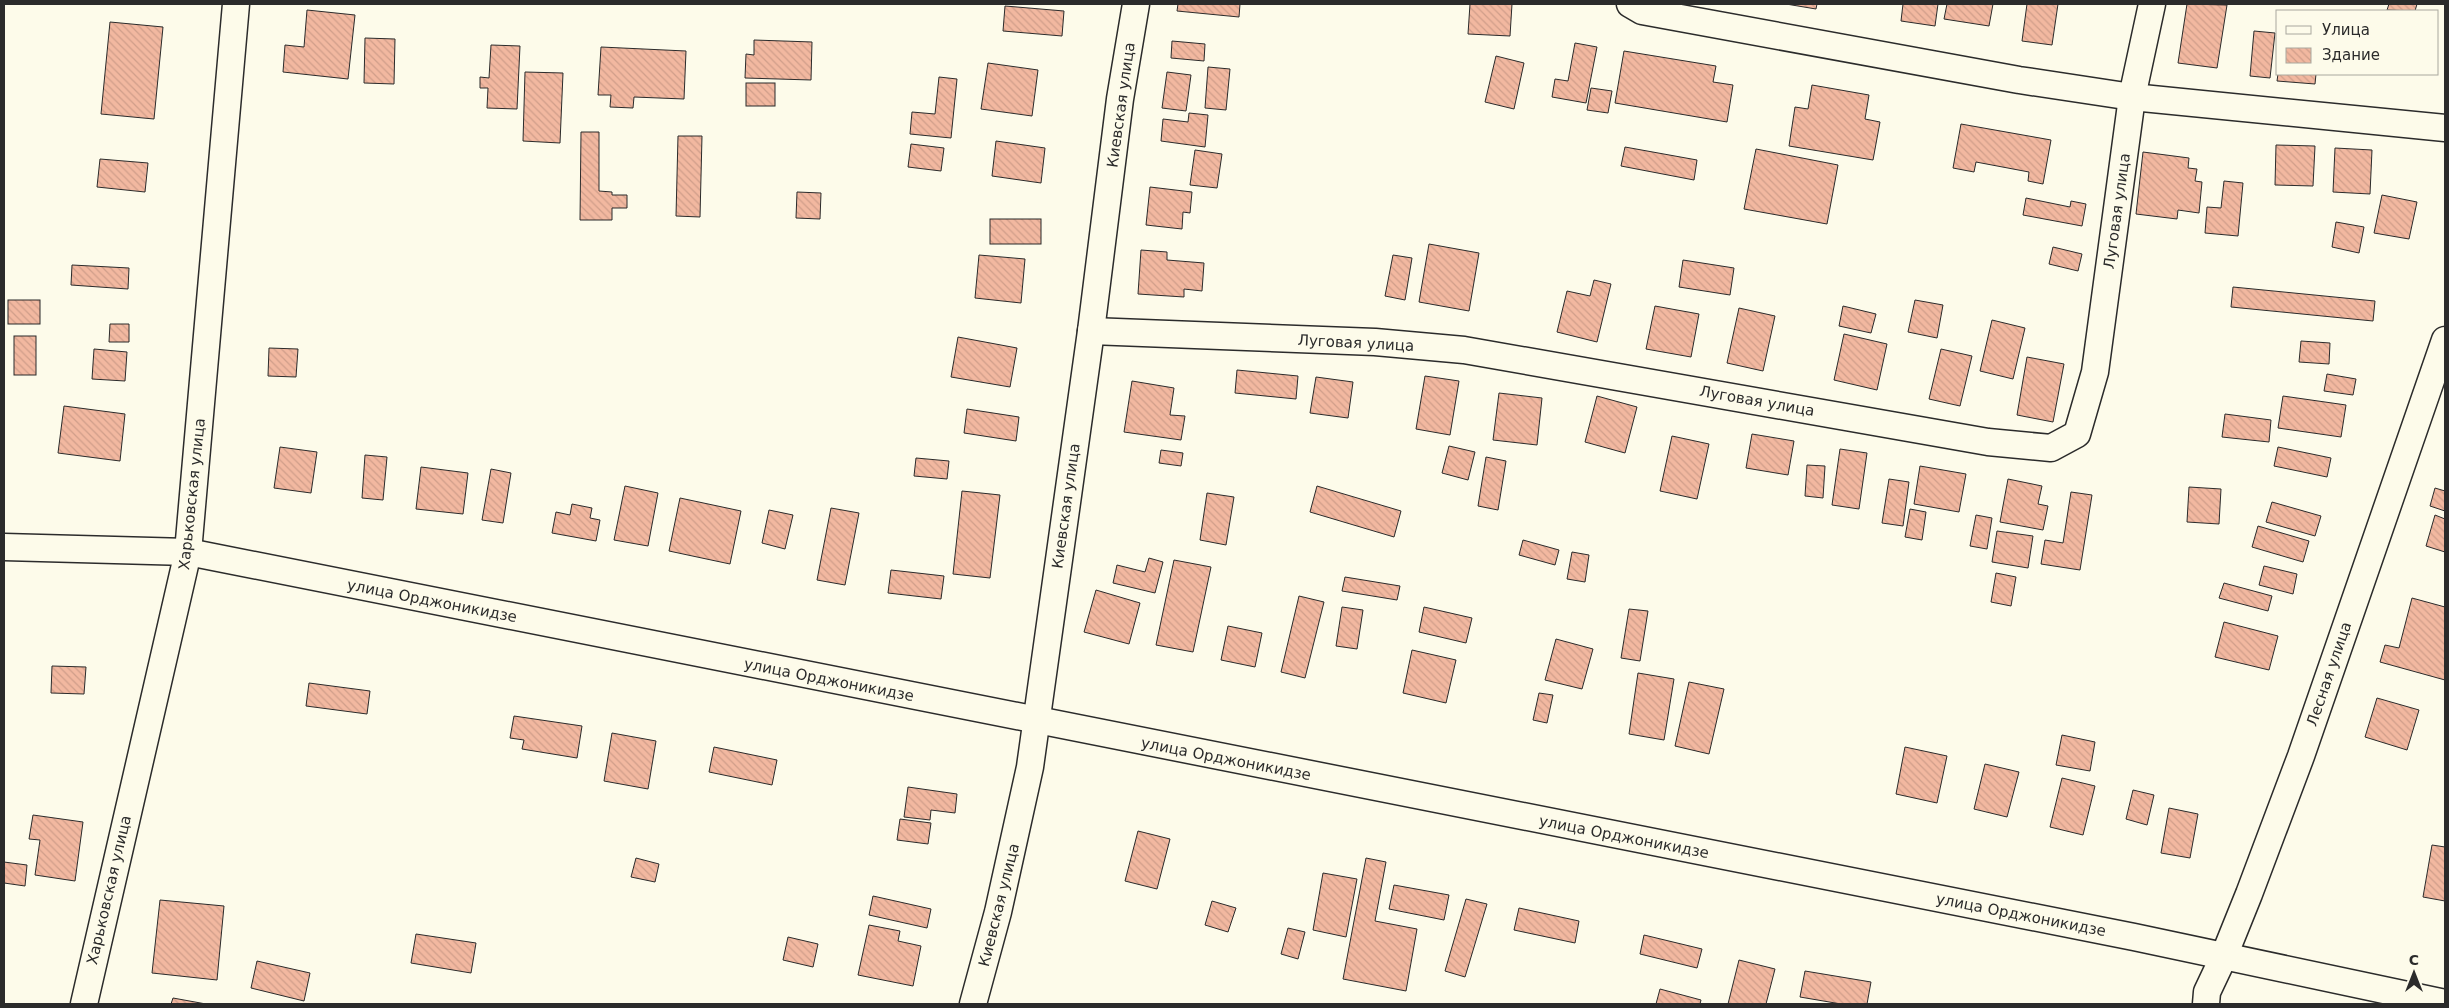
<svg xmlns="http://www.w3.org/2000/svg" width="2449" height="1008" font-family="'DejaVu Sans',sans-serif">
  <defs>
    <pattern id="building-back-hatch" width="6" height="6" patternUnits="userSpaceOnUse" patternTransform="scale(1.25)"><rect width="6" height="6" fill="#f2b8a0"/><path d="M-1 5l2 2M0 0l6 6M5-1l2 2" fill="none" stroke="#d09e8a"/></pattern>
  </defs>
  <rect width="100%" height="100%" fill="#fdfbea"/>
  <g fill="url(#building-back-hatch)" stroke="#2b2b2b">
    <polygon points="1178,4 1240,4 1239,17 1177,11"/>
    <polygon points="1470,4 1512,4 1510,36 1468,34"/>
    <polygon points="1786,4 1817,4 1816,9"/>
    <polygon points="1903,4 1938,4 1935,26 1901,21"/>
    <polygon points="1947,4 1993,4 1989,26 1944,19"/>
    <polygon points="2027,4 2058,4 2052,45 2022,41"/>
    <polygon points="2187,4 2227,5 2217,68 2178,63"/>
    <polygon points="2389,4 2417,4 2415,11 2387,10"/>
    <polygon points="1005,6 1064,11 1062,36 1003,31"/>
    <polygon points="307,10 355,15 348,79 283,72 285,45 304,47"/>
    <polygon points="110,22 163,27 154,119 101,114"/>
    <polygon points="2254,31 2275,33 2270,78 2250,76"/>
    <polygon points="365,38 395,39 394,84 364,83"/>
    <polygon points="754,40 812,42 811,80 745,78 746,54 754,55"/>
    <polygon points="1172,41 1205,44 1204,61 1171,58"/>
    <polygon points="1575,43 1597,47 1586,103 1552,97 1555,79 1568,81"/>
    <polygon points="491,45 520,46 517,109 487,108 488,88 480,88 480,77 489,78"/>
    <polygon points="601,47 686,51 684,99 634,97 633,108 610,107 611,95 598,95"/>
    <polygon points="1624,51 1716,66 1713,82 1733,85 1727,122 1615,103"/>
    <polygon points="1496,56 1524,63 1514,109 1485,102"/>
    <polygon points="988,63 1038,70 1032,116 981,109"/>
    <polygon points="1208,67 1230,69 1226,110 1205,108"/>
    <polygon points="525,72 563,73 560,143 523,141"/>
    <polygon points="1167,72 1191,75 1186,111 1162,108"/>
    <polygon points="2278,74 2316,74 2315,84 2277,81"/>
    <polygon points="939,77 957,79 951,138 910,134 912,112 935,114"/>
    <rect x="746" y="83" width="29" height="23"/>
    <polygon points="1812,85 1869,95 1865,119 1880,122 1873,160 1789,146 1795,107 1808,109"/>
    <polygon points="1591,88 1612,91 1608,113 1587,110"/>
    <polygon points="1189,113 1208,115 1205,147 1161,141 1163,119 1188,122"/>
    <polygon points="1961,124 2051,140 2043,184 2028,181 2029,172 1976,162 1974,172 1953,168"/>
    <polygon points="581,132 599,132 599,191 612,192 612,195 627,195 627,208 612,208 612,220 580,220"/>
    <polygon points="678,136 702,136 700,217 676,216"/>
    <polygon points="996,141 1045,148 1041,183 992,176"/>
    <polygon points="911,144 944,148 941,171 908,167"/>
    <polygon points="2276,145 2315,146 2313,186 2275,185"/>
    <polygon points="1625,147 1697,160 1694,180 1621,166"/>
    <polygon points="2335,148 2372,150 2370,194 2333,192"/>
    <polygon points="1756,149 1838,165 1827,224 1744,209"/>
    <polygon points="1195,150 1222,154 1217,188 1190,185"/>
    <polygon points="2143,152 2189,158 2188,168 2197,169 2195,181 2202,182 2199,213 2178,210 2177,219 2136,214"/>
    <polygon points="100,159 148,163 145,192 97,187"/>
    <polygon points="2224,181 2243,183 2238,236 2205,233 2207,207 2221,208"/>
    <polygon points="1150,187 1192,192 1190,213 1183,212 1182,229 1146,225"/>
    <polygon points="797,192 821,193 820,219 796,218"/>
    <polygon points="2382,195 2417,202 2409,239 2374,233"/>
    <polygon points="2026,198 2070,207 2071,201 2086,204 2082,226 2023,215"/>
    <rect x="990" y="219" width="51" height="25"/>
    <polygon points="2336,222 2364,227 2359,253 2332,247"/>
    <polygon points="1429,244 1479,253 1469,311 1419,302"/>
    <polygon points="2053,247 2082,254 2078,271 2049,264"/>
    <polygon points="1141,250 1167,252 1167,260 1204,263 1202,291 1184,289 1184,297 1138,294"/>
    <polygon points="979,255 1025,259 1021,303 975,298"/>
    <polygon points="1393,255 1412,258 1405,300 1385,296"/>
    <polygon points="1683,260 1734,268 1730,295 1679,287"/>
    <polygon points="72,265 129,268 128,289 71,285"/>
    <polygon points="1594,280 1611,284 1597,342 1557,332 1567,291 1590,296"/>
    <polygon points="2233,287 2375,301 2373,321 2231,307"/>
    <rect x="8" y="300" width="32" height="24"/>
    <polygon points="1915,300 1943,305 1937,338 1908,332"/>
    <polygon points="1655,306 1699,314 1691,357 1646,349"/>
    <polygon points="1843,306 1876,314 1871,333 1839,326"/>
    <polygon points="1739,308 1775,316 1763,371 1727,363"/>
    <polygon points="1992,320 2025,328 2013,379 1980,371"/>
    <polygon points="110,324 129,324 129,342 109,342"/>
    <polygon points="1844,334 1887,344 1877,390 1834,380"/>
    <rect x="14" y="336" width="22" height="39"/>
    <polygon points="958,337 1017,348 1010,387 951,377"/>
    <polygon points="2301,341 2330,343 2329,364 2299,362"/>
    <polygon points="269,348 298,349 296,377 268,376"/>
    <polygon points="94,349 127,352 125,381 92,379"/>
    <polygon points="1941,349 1972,356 1960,406 1929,399"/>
    <polygon points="2027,357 2064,364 2053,422 2017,415"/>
    <polygon points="1237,370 1298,376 1296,399 1235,393"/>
    <polygon points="2327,374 2356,379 2353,395 2324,391"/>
    <polygon points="1425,376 1459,381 1450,435 1416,429"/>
    <polygon points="1316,377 1353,382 1348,418 1310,413"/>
    <polygon points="1132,381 1174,388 1170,415 1185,416 1181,440 1124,432"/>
    <polygon points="1499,393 1542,398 1537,445 1493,440"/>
    <polygon points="1597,396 1637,407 1625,453 1585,442"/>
    <polygon points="2283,396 2346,405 2341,437 2278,428"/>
    <polygon points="64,406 125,414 120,461 58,453"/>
    <polygon points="967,409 1019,417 1016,441 964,433"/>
    <polygon points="2225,414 2271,420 2269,442 2222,437"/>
    <polygon points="1752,434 1794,441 1788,475 1746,468"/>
    <polygon points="1672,436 1709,444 1697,499 1660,491"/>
    <polygon points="1449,446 1475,452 1468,480 1442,473"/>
    <polygon points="280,447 317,452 311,493 274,488"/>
    <polygon points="2278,447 2331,458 2327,477 2274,466"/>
    <polygon points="1840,449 1867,453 1859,509 1832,505"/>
    <polygon points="1161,450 1183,453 1181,466 1159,463"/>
    <polygon points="365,455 387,457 383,500 362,498"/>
    <polygon points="1486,457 1506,461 1498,510 1478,506"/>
    <polygon points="916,458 949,461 947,479 914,476"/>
    <polygon points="1807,465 1825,466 1823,498 1805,496"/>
    <polygon points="1920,466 1966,474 1959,512 1914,504"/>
    <polygon points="421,467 468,473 463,514 416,509"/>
    <polygon points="491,469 511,473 503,523 482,520"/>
    <polygon points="1889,479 1909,482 1903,526 1882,523"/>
    <polygon points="2008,479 2042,486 2038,504 2048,506 2043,530 2000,522"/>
    <polygon points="625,486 658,493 648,546 614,540"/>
    <polygon points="1317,486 1401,511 1394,537 1310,512"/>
    <polygon points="2189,487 2221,489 2219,524 2187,522"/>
    <polygon points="2435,488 2445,491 2445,511 2430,506"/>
    <polygon points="962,491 1000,495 990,578 953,574"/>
    <polygon points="2071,492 2092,495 2080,570 2041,564 2045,540 2063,543"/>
    <polygon points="1207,493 1234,497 1226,545 1200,540"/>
    <polygon points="680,498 741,511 730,564 669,551"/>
    <polygon points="2272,502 2321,516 2315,536 2266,522"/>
    <polygon points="572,504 592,508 590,518 600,520 596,541 552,533 556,512 570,515"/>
    <polygon points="831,508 859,513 845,585 817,580"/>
    <polygon points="1910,509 1926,512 1922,540 1905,537"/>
    <polygon points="769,510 793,515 785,549 762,543"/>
    <polygon points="1976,515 1992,518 1987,549 1970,546"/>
    <polygon points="2435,515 2445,519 2445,552 2426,546"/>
    <polygon points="2258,526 2309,541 2303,562 2252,547"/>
    <polygon points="1997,531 2033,536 2028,568 1992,562"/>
    <polygon points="1523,540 1559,550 1555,565 1519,555"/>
    <polygon points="1572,552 1589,555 1585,582 1567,579"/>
    <polygon points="1149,558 1163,562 1155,593 1113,583 1117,565 1145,572"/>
    <polygon points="1174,560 1211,567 1193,652 1156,645"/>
    <polygon points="2264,566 2297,574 2293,594 2259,585"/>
    <polygon points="891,570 944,576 941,599 888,593"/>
    <polygon points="1996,573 2016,577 2011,606 1991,602"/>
    <polygon points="1345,577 1400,586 1397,600 1342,591"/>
    <polygon points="2224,583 2272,596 2268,611 2219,598"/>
    <polygon points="1096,590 1140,603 1129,644 1084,632"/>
    <polygon points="1299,596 1324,602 1305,678 1281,672"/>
    <polygon points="2412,598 2445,607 2445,680 2380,662 2385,645 2399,648"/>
    <polygon points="1342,607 1363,610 1357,649 1336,646"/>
    <polygon points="1424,607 1472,618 1466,643 1419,632"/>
    <polygon points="1629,609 1648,611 1640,661 1621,658"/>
    <polygon points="2224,622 2278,636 2269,670 2215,657"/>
    <polygon points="1228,626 1262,633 1255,667 1221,660"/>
    <polygon points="1556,639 1593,649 1582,689 1545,680"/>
    <polygon points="1412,650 1456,660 1446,703 1403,693"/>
    <polygon points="52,666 86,667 84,694 51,693"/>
    <polygon points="1638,673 1674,679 1664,740 1629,734"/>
    <polygon points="1689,682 1724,689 1709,754 1675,746"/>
    <polygon points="309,683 370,691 367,714 306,706"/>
    <polygon points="1539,693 1553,695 1547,723 1533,720"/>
    <polygon points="2377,698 2419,710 2407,750 2365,737"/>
    <polygon points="514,716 582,726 577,758 522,749 524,740 510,738"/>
    <polygon points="612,733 656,741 648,789 604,781"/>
    <polygon points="2062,735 2095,742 2090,771 2056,765"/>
    <polygon points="714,747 777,760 772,785 709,772"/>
    <polygon points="1905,747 1947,756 1937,803 1896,794"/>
    <polygon points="1985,764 2019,772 2007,817 1974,809"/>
    <polygon points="2062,778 2095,786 2083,835 2050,827"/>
    <polygon points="908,787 957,794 955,813 931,810 930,820 904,817"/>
    <polygon points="2133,790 2154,795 2147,825 2126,819"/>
    <polygon points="2169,808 2198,814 2190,858 2161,853"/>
    <polygon points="33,815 83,822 75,881 35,875 40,840 29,839"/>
    <polygon points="900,819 931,823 928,844 897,840"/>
    <polygon points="1138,831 1170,839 1157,889 1125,881"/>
    <polygon points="2432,845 2445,847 2445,901 2423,897"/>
    <polygon points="636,858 659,864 655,882 631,877"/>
    <polygon points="1366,858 1386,862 1375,921 1417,929 1406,991 1343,979"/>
    <polygon points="4,862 27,865 25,886 4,883"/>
    <polygon points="1323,873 1357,879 1346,937 1313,930"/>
    <polygon points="1394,885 1449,895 1444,920 1389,909"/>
    <polygon points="873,896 931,909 927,928 869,915"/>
    <polygon points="1466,899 1487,904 1465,977 1445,971"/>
    <polygon points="160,900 224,906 217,980 152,973"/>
    <polygon points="1212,901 1236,908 1228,932 1205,925"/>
    <polygon points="1519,908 1579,921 1575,943 1514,930"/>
    <polygon points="869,925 900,931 898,941 921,946 913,986 858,975"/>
    <polygon points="1288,928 1305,932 1298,959 1281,954"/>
    <polygon points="416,934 476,943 471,973 411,963"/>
    <polygon points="1644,935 1702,949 1697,968 1640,954"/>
    <polygon points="788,937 818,944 813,967 783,960"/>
    <polygon points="1739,960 1775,969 1766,1004 1728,1004"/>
    <polygon points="257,961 310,973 304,1001 251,988"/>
    <polygon points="1805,971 1871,982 1867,1004 1841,1004 1800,997"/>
    <polygon points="1660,989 1701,1000 1700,1004 1656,1004"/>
    <polygon points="173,998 206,1004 171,1004"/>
  </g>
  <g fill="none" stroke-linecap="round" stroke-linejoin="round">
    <defs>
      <g id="minor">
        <polyline points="1630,4 1642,11 2019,80 2132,97 2445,128"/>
        <polyline points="1091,331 1375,342 1464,350 1988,442 2051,448 2077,434 2095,372 2132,97 2152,4"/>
        <polyline points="4,547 188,552 2134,937 2445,1003"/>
        <polyline points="84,1004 188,552 236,4"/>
        <polyline points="973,1004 998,912 1030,767 1091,331 1120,99 1136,4"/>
        <polyline points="2206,1004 2207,992 2224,956 2249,894 2301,756 2445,340"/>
      </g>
    </defs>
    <use href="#minor" stroke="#2b2b2b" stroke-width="29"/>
    <use href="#minor" stroke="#fdfbea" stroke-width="26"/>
  </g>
  <g text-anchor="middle" stroke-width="4" stroke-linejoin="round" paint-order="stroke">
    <g font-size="15" fill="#2b2b2b" stroke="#fdfbea">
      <text transform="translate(1121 105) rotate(-82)" y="5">Киевская улица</text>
      <text transform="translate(2117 211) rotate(-82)" y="5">Луговая улица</text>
      <text transform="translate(1356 343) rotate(3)" y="5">Луговая улица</text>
      <text transform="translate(1757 401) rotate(10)" y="5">Луговая улица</text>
      <text transform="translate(192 494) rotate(-84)" y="5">Харьковская улица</text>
      <text transform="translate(1066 506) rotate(-82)" y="5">Киевская улица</text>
      <text transform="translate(432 601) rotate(11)" y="5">улица Орджоникидзе</text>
      <text transform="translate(2329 674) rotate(-71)" y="5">Лесная улица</text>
      <text transform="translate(829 680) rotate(11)" y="5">улица Орджоникидзе</text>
      <text transform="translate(1226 759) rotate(11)" y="5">улица Орджоникидзе</text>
      <text transform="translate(1624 837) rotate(11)" y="5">улица Орджоникидзе</text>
      <text transform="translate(109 890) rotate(-77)" y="5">Харьковская улица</text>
      <text transform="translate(999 905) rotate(-76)" y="5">Киевская улица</text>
      <text transform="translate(2021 915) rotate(11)" y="5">улица Орджоникидзе</text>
    </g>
  </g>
  <rect width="2449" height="1008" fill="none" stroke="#2b2b2b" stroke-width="10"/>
  <rect x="2276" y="10" width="162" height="65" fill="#fdfbea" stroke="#a9a89e"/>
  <rect x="2286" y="26" width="25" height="8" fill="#fdfbea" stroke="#a9a89e"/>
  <text x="2322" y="35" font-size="15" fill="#2b2b2b">Улица</text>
  <rect x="2286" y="48" width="25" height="15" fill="url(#building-back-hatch)" stroke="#a9a89e"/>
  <text x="2322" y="60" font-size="15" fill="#2b2b2b">Здание</text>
  <g transform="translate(2414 973)" stroke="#fdfbea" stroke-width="4" paint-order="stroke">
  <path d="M0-4L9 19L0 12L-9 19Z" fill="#2b2b2b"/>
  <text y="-8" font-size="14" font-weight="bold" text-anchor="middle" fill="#2b2b2b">С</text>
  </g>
</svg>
